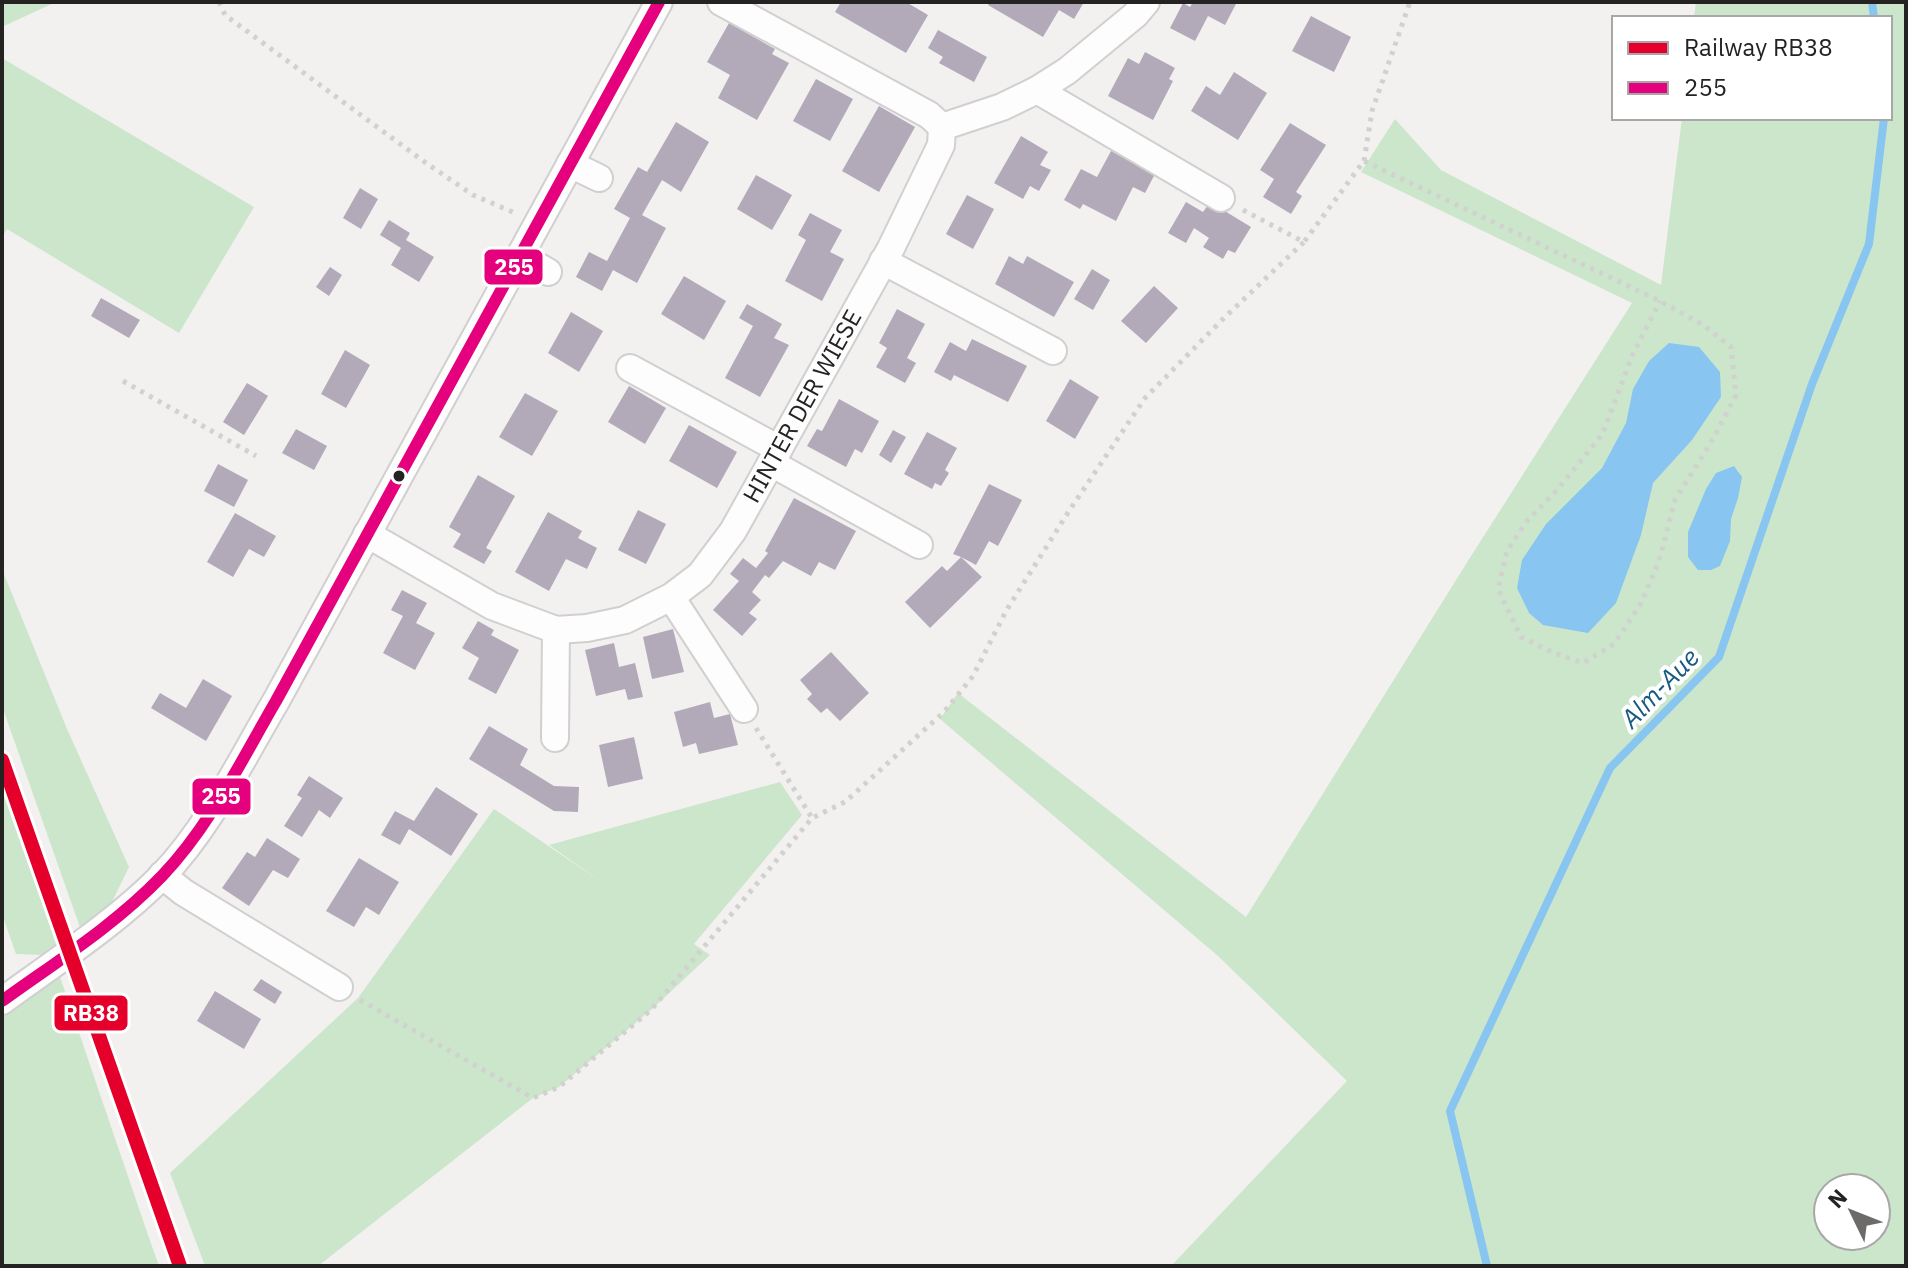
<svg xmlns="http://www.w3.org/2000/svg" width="1908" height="1268" font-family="'IBM Plex Sans',sans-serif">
  <rect width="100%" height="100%" fill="#f3f1f0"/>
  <g fill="#cbe6ca" fill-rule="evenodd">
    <polygon points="2,2 56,2 2,27"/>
    <path d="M1696,2H1906V1266H1171L1347,1081L1218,956L940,719L958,693L1246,917L1466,564L1632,303L1361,172L1395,119L1441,170L1661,285L1682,118H1890V18H1694ZM1828,1188H1876V1236H1828Z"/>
    <polygon points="2,58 254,207 179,333 7,229 2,237"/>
    <polygon points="2,569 67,729 129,867 106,914 82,933 2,706"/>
    <polygon points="2,780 60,943 42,955 16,954 2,914"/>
    <polygon points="780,782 802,815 694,944 710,955 651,1010 559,1087 533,1098 318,1266 205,1266 170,1173 358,998 494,809 603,883 549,845"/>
    <polygon points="60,977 148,1235 159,1266 2,1266 2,1017"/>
  </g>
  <g fill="#88c6f1">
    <polygon points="1669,343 1699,347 1720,372 1721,397 1692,440 1653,483 1641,535 1616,603 1588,633 1543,625 1529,613 1517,588 1522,560 1546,524 1602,468 1626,423 1633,389 1649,361"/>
    <polygon points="1734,466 1742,477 1738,498 1731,519 1730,541 1720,566 1711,570 1698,570 1688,557 1688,532 1706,489 1716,473"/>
  </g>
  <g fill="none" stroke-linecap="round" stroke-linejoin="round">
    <g stroke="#88c6f1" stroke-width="8">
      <polyline points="1872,2 1874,18"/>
      <polyline points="1487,1266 1450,1111 1610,768 1719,657 1812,384 1869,244 1884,118"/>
    </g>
  </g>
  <g fill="#b2aab9">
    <polygon points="841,2 906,2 928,15 906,53 835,12"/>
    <polygon points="990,2 1084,2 1074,19 1059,10 1043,37 988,5"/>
    <polygon points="1193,2 1237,2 1225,25 1208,16 1195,41 1170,28 1183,3 1190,7"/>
    <polygon points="1311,16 1351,37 1334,72 1292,51"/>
    <polygon points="729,23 775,49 772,54 789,63 757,120 718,98 730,75 707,62"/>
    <polygon points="938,30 987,57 974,82 939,63 943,57 928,48"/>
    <polygon points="1145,52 1175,68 1169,79 1173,81 1153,120 1108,96 1128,58 1139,64"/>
    <polygon points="1234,72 1267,93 1238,140 1191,111 1206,86 1220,95"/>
    <polygon points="816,79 853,99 830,141 793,121"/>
    <polygon points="879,106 915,127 879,192 842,171"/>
    <polygon points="676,122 709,142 681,192 662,180 642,215 666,228 637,283 613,270 602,291 576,277 589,252 607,261 630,218 614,209 638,167 647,172"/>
    <polygon points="1290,123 1326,145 1296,192 1302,196 1291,214 1263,197 1274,179 1260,170"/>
    <polygon points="1021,136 1048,152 1040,165 1051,170 1039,191 1030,186 1023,199 994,183"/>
    <polygon points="1111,151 1155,174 1145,193 1133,187 1116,221 1083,204 1080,209 1064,200 1081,169 1097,177"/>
    <polygon points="756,175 792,195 772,230 737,209"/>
    <polygon points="360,188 378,199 361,229 343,218"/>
    <polygon points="967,195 994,209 973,249 946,234"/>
    <polygon points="1186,202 1203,212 1210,202 1251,227 1235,253 1228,250 1223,259 1203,247 1209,238 1194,228 1186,243 1168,233"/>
    <polygon points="810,213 842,230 830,252 844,259 822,301 785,281 806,240 798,235"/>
    <polygon points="389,220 410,233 406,240 434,257 419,282 391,265 401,248 380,235"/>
    <polygon points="1009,256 1023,264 1027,256 1074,282 1054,317 995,284"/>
    <polygon points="330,267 342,275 329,296 316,287"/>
    <polygon points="1092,269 1110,280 1093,310 1074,299"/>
    <polygon points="684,276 726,301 704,340 661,314"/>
    <polygon points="1154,286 1178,308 1146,343 1121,321"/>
    <polygon points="101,298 140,320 129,338 91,316"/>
    <polygon points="747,304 782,324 774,338 789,345 760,397 725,378 753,326 739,318"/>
    <polygon points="897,309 925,324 907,358 916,363 905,383 876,367 887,348 879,343"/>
    <polygon points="571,312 603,331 579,372 548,353"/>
    <polygon points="972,339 1027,366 1008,402 954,375 951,381 934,372 950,342 966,351"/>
    <polygon points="345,350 370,365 346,408 321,394"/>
    <polygon points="1070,379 1099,397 1075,439 1046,421"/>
    <polygon points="247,383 268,396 244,435 223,422"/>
    <polygon points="629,386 666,408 645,444 608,422"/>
    <polygon points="525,393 558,411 532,456 499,437"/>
    <polygon points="839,399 879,421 862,453 855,449 846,467 807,446 817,429 822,431"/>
    <polygon points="689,425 737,452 717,488 669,461"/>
    <polygon points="296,429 327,446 314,470 282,453"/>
    <polygon points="893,430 906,437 891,463 879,455"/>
    <polygon points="927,432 957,448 945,470 949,473 941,486 935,483 932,489 904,474"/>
    <polygon points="218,464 248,480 234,507 204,491"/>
    <polygon points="478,475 515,496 486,548 492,551 484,564 453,547 461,534 449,527"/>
    <polygon points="989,484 1022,500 998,546 989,541 976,565 961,557 982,577 930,628 905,602 942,566 947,571 961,557 953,554"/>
    <polygon points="794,498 856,531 835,570 819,562 811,576 783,561 769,578 765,575 752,592 761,600 749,613 757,619 742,636 713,610 739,581 730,574 743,558 756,568 768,553 765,551"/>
    <polygon points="638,510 666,524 646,564 618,550"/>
    <polygon points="548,512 582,531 578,538 597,548 587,569 566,559 549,591 515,572"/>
    <polygon points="235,513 276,536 264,557 249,549 233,577 207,562"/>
    <polygon points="402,590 427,603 416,623 435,633 415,670 383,653 403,616 391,610"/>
    <polygon points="478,621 494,630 491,635 519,650 496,694 468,679 479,658 462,648"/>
    <polygon points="673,629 684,672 652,679 643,637"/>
    <polygon points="614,643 619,667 635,663 643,697 628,700 625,689 596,696 585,650"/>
    <polygon points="831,652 869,693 840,721 827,708 821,713 807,699 812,694 800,680"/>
    <polygon points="203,679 232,696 206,741 151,708 160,693 186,708"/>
    <polygon points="710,702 714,718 730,714 738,745 699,754 696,743 683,747 674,712"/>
    <polygon points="489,726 528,749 520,765 554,786 579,787 578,812 554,811 469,759"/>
    <polygon points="634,737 643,779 608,787 599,745"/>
    <polygon points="309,776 343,798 330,818 319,810 302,837 284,826 302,798 297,795"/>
    <polygon points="436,787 478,814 451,856 409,829 400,845 381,835 395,811 414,821"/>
    <polygon points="267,838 300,859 288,878 273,870 249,906 222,888 247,852 255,857"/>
    <polygon points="359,858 399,882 379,915 366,907 354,927 326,911"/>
    <polygon points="261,979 282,992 275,1004 253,990"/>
    <polygon points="215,991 261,1019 244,1049 197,1021"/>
  </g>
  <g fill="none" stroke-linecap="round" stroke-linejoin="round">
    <defs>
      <g id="minor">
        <polyline points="1037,90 1221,198"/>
        <polyline points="942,127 1002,107 1037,90 1067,71 1135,15 1146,2"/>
        <polyline points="570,164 599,178"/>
        <polyline points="520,256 548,272"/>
        <polyline points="883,261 1053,351"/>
        <polyline points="630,368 779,449"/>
        <polyline points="771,463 919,545"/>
        <path id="s1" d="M367,534L492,606L556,630L587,628L625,620L671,597L700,575L733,531L891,248L941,145L942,127L929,115L721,2"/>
        <polyline points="671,597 744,709"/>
        <polyline points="555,738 556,630"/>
        <polyline points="162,875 183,892 339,987"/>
        <path d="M2,1001C54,963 117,922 162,876C210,826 241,760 276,701L659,2"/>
      </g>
    </defs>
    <use href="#minor" stroke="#d1cfcf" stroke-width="30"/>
    <g stroke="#d1d1d0" stroke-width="5" stroke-dasharray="4 6" stroke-linecap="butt">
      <polyline points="219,2 225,15 426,163 473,195 515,213"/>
      <polyline points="1364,161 1372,111 1410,2"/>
      <polyline points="1243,210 1304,242 1364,161 1660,301 1703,325 1731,347 1736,395 1713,439 1675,500 1659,561 1640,605 1614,644 1583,663 1552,652 1521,637 1498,589 1507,551 1527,521 1557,490 1602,435 1632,356 1660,301"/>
      <polyline points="123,381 256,456"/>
      <polyline points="756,728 812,818"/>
      <polyline points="360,1000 533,1098 559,1087 651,1010 812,818 845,802 944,712 973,676 1006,611 1069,511 1145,398 1224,318 1304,242"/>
    </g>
    <use href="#minor" stroke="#fdfdfd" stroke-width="26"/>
    <defs>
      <path id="bus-1" d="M2,1001C56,962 115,925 162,876C210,826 241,761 276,701L659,2"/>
    </defs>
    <use href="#bus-1" stroke="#fff" stroke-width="18"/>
    <use href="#bus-1" stroke="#e5007d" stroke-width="12"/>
    <defs>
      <polyline id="rail-1" points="2,760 180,1266"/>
    </defs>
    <use href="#rail-1" stroke="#fff" stroke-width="20"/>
    <use href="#rail-1" stroke="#e4002b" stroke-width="14"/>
  </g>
  <circle fill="#242322" stroke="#fff" stroke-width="3" cx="399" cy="476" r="7"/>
  <g text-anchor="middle" stroke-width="8" stroke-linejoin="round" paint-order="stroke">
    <g font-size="24" fill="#242322" stroke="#fff">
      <text dy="8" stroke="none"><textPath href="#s1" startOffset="568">HINTER DER WIESE</textPath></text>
    </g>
    <g font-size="26" font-style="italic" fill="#185a82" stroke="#fff">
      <text transform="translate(1660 688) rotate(-46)" y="9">Alm-Aue</text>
    </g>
  </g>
  <g stroke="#fff" stroke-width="3">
    <rect x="483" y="248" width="61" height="38" rx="8" fill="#e5007d"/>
    <rect x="191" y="777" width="61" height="39" rx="8" fill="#e5007d"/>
    <rect x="53" y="994" width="76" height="38" rx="8" fill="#e4002b"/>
  </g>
  <g font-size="22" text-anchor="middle" font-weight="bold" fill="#fff">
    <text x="514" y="275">255</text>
    <text x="221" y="804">255</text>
    <text x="91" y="1021">RB38</text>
  </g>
  <rect width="1908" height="1268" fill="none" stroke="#242322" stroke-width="8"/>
  <rect x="1612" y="16" width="280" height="104" fill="#ffffff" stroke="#a7a7a7" stroke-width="2"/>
  <rect x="1628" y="42" width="40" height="12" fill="#e4002b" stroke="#a7a7a7" stroke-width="2"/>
  <text x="1684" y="56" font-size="24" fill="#242322">Railway RB38</text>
  <rect x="1628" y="82" width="40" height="12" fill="#e5007d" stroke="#a7a7a7" stroke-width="2"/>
  <text x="1684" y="96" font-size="24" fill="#242322">255</text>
  <g transform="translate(1852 1212) rotate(313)"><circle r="38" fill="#ffffff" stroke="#a7a7a7" stroke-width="2"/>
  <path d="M0-6L14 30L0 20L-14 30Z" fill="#6c6b6a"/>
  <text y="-12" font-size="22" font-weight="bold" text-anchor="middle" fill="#242322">N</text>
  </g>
</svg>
